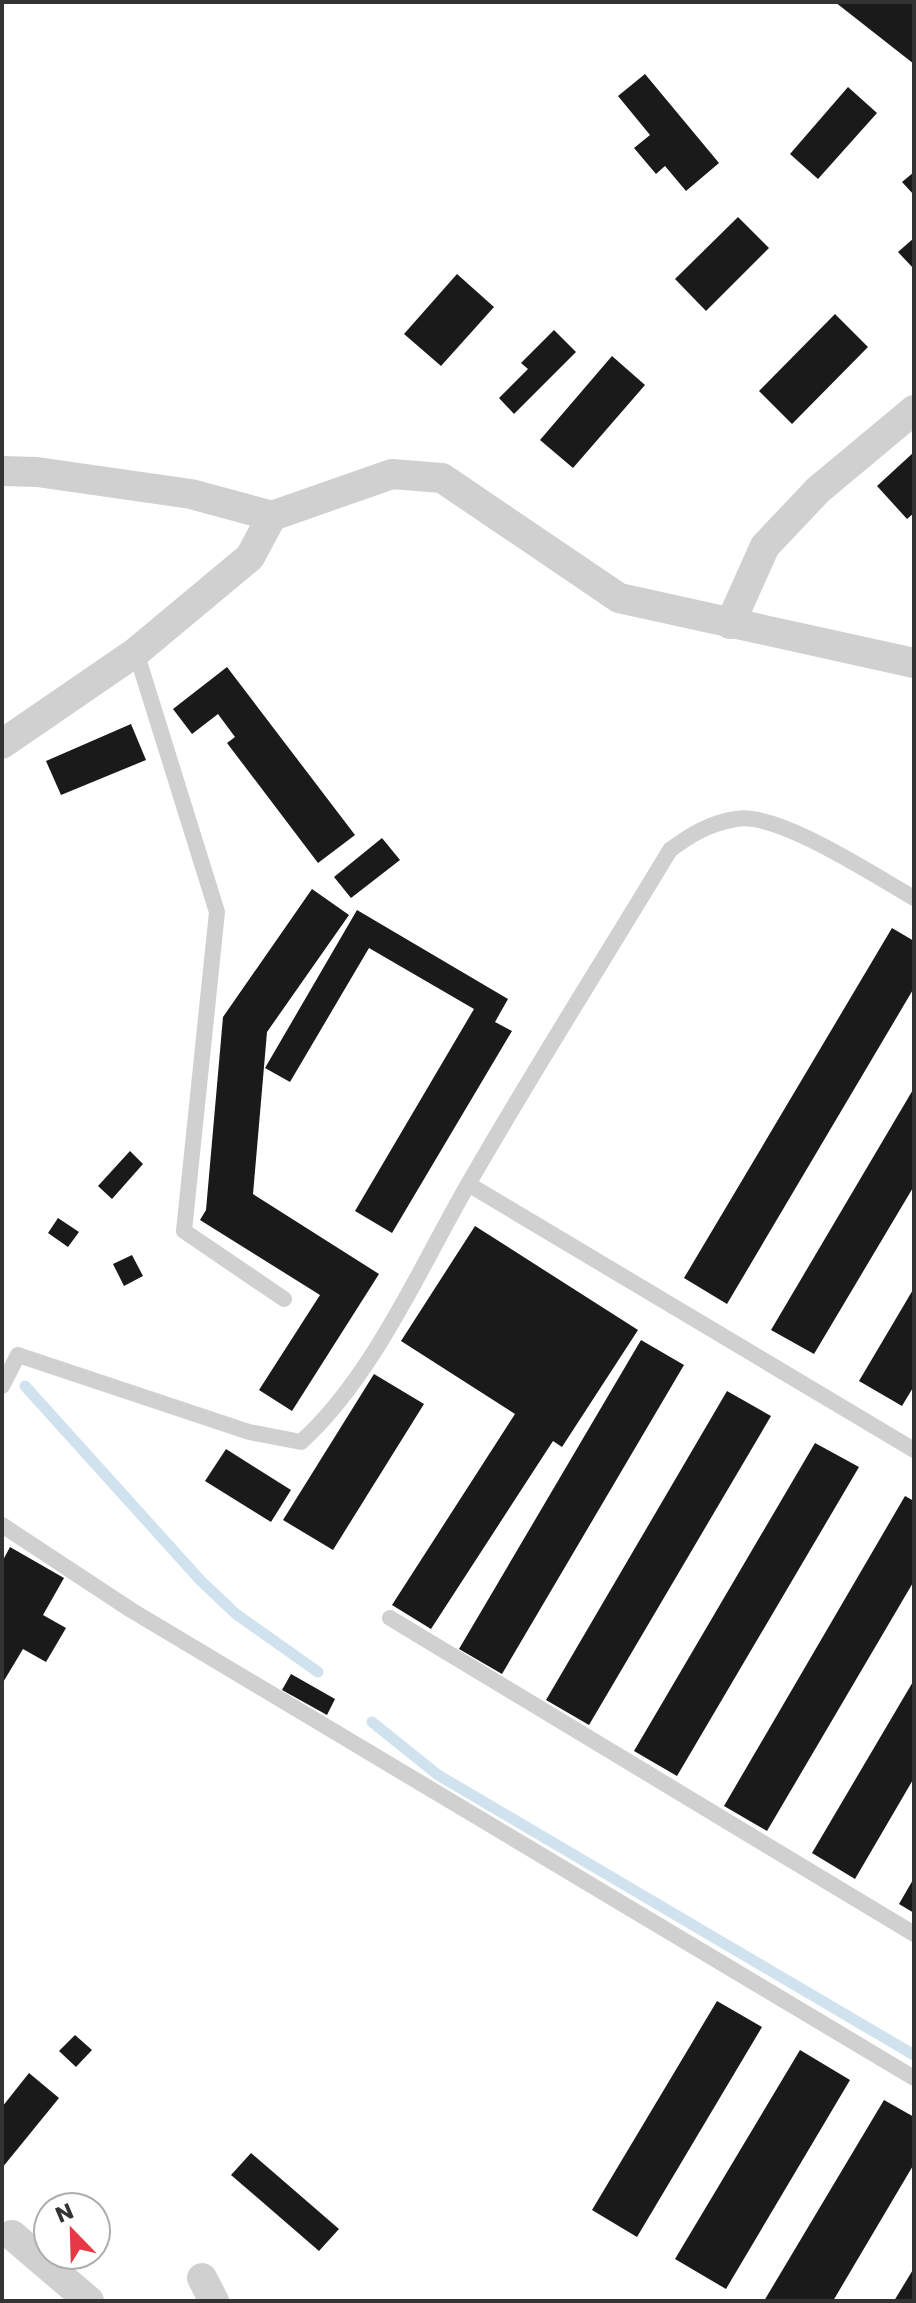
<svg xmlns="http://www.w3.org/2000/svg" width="916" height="2303" font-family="Poppins,sans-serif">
  <rect width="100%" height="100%" fill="#fff"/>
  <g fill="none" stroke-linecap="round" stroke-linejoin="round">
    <g stroke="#cfe2ee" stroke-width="11">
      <polyline points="25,1386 201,1581 236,1614 318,1672"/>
      <polyline points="372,1722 438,1775 914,2055"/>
    </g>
  </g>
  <g fill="#1a1a1a">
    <polygon points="835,2 914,2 914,64"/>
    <polygon points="645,74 719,163 686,191 665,166 656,174 634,148 650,135 618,96"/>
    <polygon points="848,87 877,113 818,179 790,154"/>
    <polygon points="914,172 914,195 902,182"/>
    <polygon points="738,217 769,248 706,311 675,279"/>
    <polygon points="914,238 914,269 898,252"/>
    <polygon points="457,274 494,307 441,366 404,334"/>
    <polygon points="835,314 868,347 792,424 759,391"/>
    <polygon points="554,330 576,352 514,414 499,398 528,369 521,363"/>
    <polygon points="612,356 645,385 573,468 540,440"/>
    <polygon points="914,452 914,513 907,519 877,486"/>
    <polygon points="227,667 355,835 318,863 227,743 235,737 218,714 192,734 173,709"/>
    <polygon points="131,724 146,760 61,795 46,761"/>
    <polygon points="382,838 400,860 351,898 334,877"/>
    <polygon points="312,889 349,915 267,1032 253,1194 379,1274 292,1411 259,1390 320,1295 200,1220 206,1210 223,1017"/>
    <polygon points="357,910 508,999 495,1022 512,1031 392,1233 355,1211 474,1009 369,948 290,1082 265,1068"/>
    <polygon points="892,928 914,941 914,988 727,1304 684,1278"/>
    <polygon points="914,1088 914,1186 814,1354 771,1330"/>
    <polygon points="130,1151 143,1164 112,1199 98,1186"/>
    <polygon points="58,1218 79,1232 68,1247 48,1233"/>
    <polygon points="475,1226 638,1330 562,1447 553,1441 431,1629 392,1605 515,1414 401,1341"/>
    <polygon points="132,1255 143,1276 124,1286 113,1264"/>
    <polygon points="914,1288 914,1386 902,1406 859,1381"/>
    <polygon points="641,1340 684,1365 502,1674 459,1649"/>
    <polygon points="374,1374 424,1404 333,1550 283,1520"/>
    <polygon points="727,1391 771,1416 589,1725 546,1700"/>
    <polygon points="815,1443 859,1467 677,1776 634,1751"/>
    <polygon points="226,1449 291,1490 271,1522 205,1481"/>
    <polygon points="905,1496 914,1501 914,1581 767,1831 724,1806"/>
    <polygon points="10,1547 64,1578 43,1615 66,1628 46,1662 23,1649 2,1684 2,1562"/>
    <polygon points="291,1674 335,1699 327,1715 282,1690"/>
    <polygon points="914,1680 914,1778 855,1879 812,1853"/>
    <polygon points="914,1878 914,1913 899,1904"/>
    <polygon points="717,2001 762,2027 637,2237 592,2210"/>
    <polygon points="75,2035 92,2050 76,2067 59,2051"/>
    <polygon points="800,2050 850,2080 726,2289 675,2259"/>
    <polygon points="29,2073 59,2098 2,2168 2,2107"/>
    <polygon points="884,2100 914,2117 914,2164 833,2301 764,2301"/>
    <polygon points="251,2153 339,2229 319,2251 231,2175"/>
    <polygon points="914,2268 914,2301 894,2301"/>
  </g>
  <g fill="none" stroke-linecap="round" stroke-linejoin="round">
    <g stroke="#d0d0d0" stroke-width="16">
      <polyline points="136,652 217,912 184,1231 284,1299"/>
      <polyline points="468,1184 914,1450"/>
      <path d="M2,1386L18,1355L249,1432L301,1442C372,1378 419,1270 466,1188C531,1074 602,963 670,850C690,835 710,823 736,819C777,811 875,876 914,898"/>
      <polyline points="2,1525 131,1610 914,2078"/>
      <polyline points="390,1618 914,1934"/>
    </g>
    <g stroke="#d0d0d0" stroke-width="30">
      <polyline points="2,471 37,472 191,494 272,516 392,474 442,478 619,598 914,663"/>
      <polyline points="730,624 765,546 818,490 914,410"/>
      <polyline points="2,744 136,652 250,557 272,516"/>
      <polyline points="12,2235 89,2301"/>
      <polyline points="202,2278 214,2301"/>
    </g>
  </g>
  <rect width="916" height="2303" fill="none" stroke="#333333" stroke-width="8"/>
  <g transform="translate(72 2231) rotate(337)"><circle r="38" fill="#ffffff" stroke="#adadad" stroke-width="2"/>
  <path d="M0-6L14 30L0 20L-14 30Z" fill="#e63946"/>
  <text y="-12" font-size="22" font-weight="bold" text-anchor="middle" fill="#333333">N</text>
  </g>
</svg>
